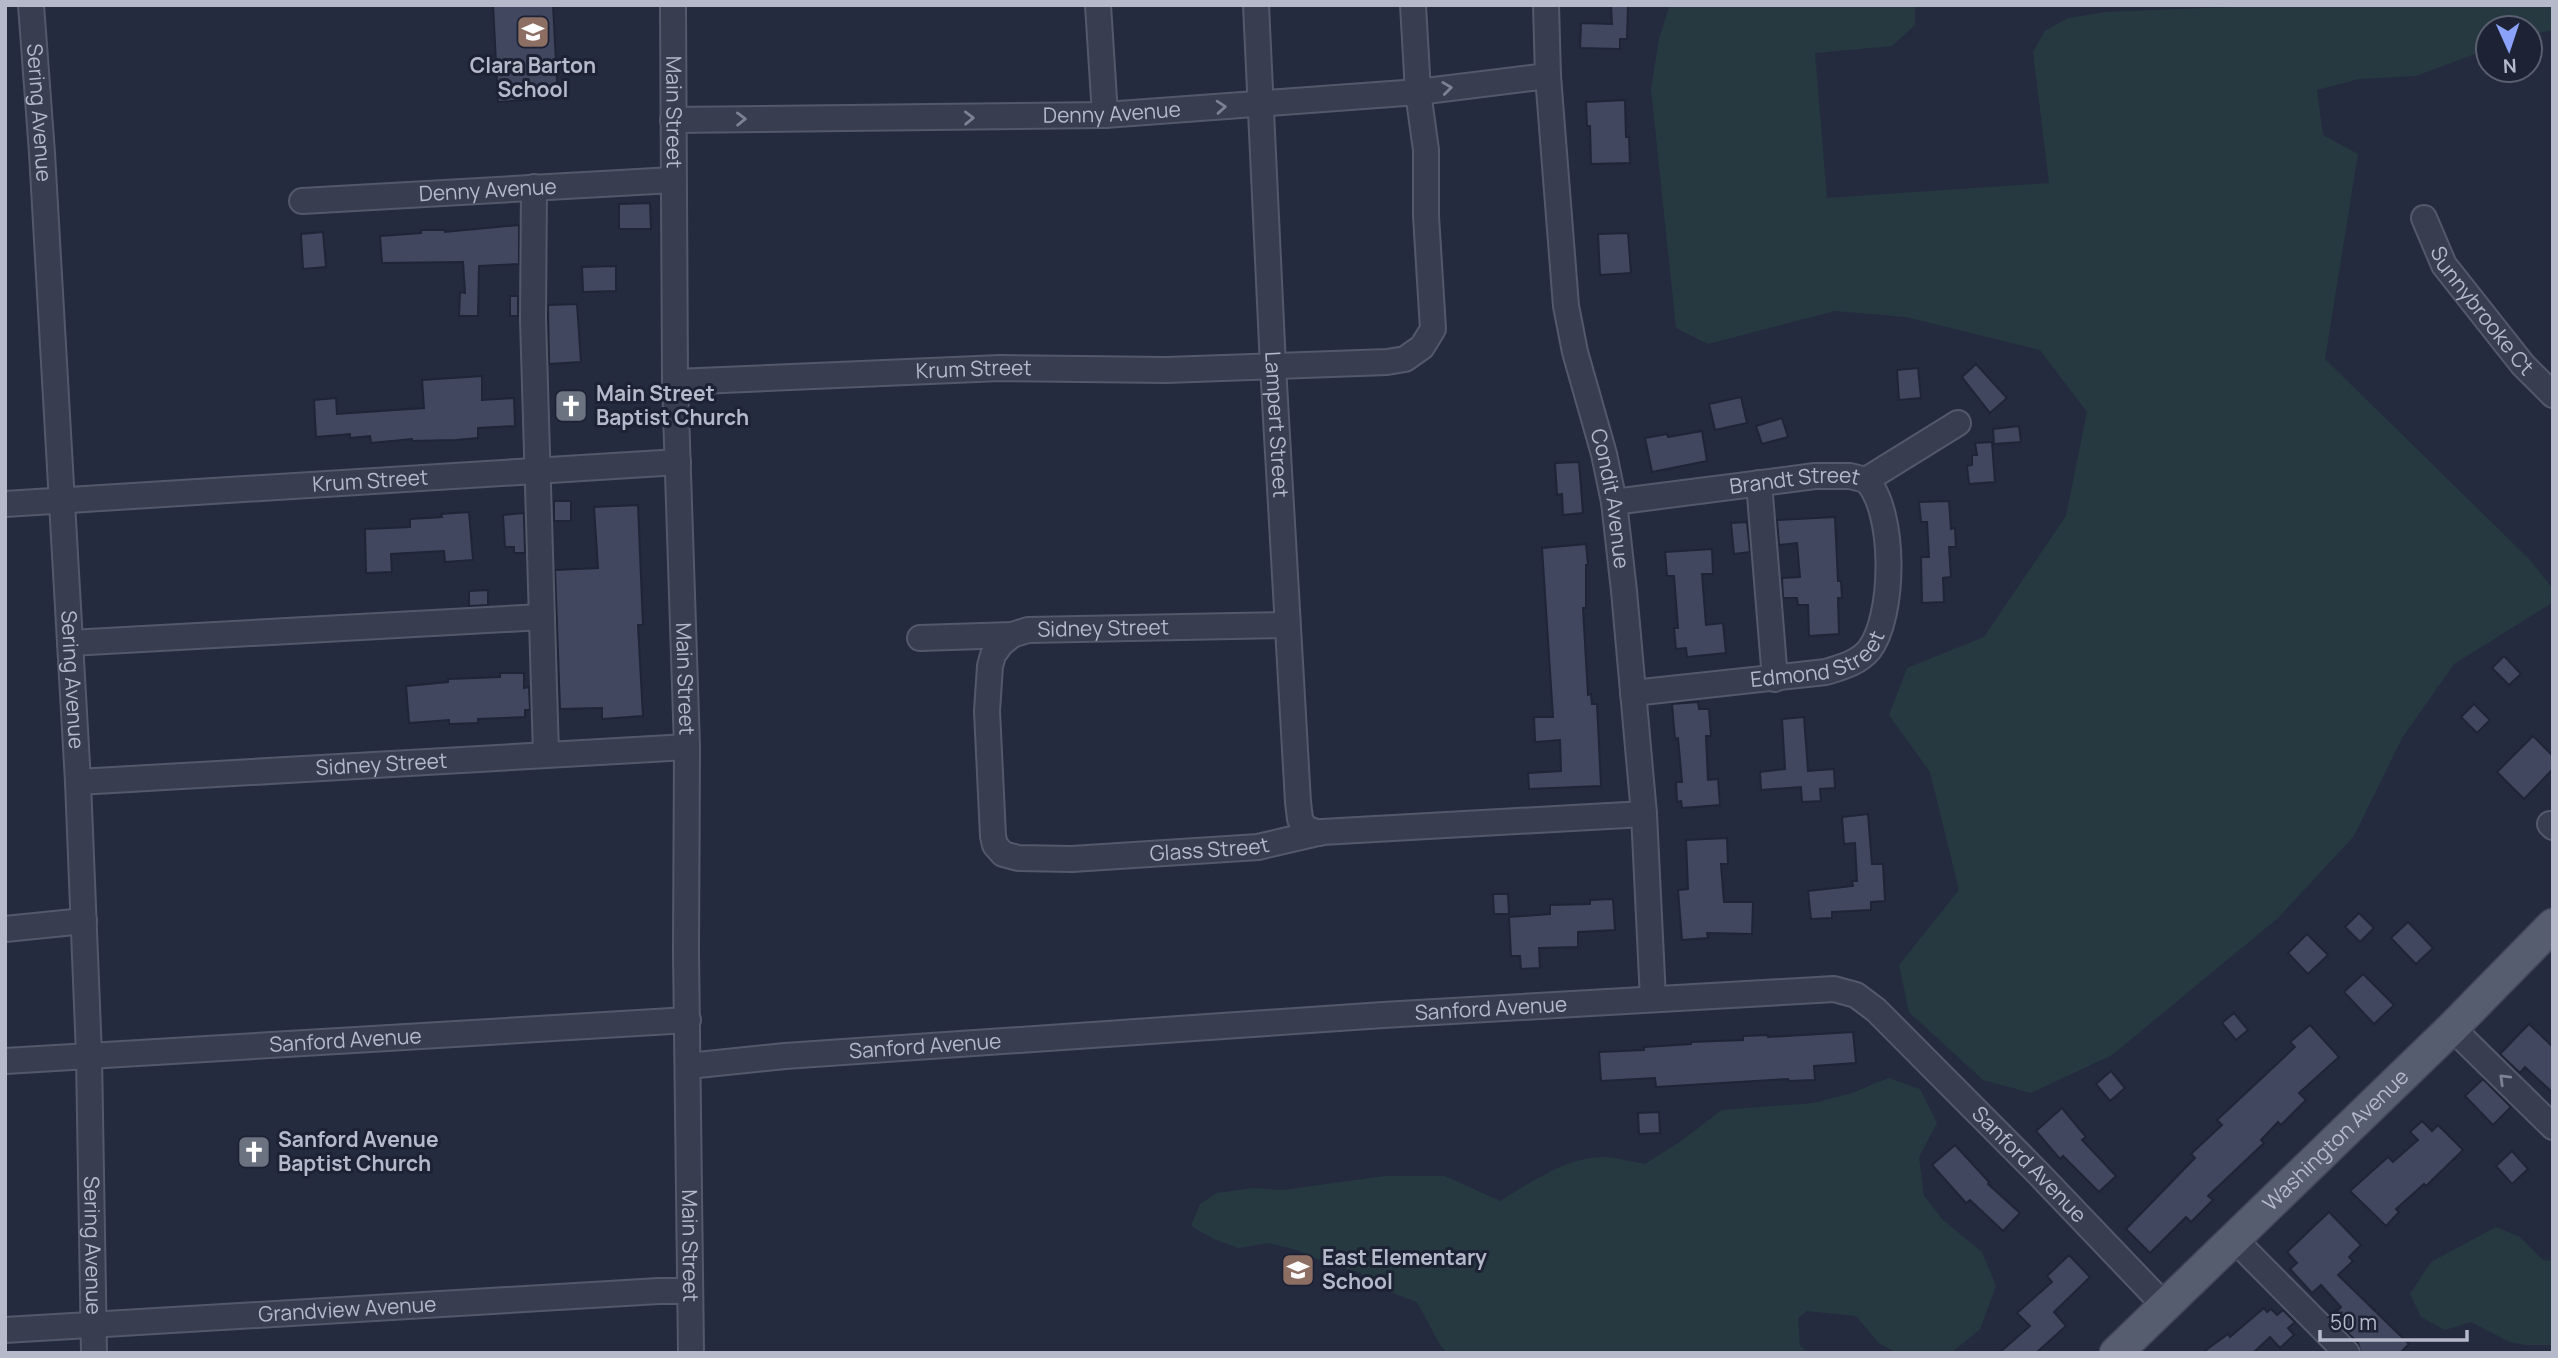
<svg xmlns="http://www.w3.org/2000/svg" width="2558" height="1358" font-family="Manrope,sans-serif">
  <rect width="100%" height="100%" fill="#242b3f"/>
  <g fill="#263940">
    <polygon points="1674,5 1915,5 1915,25 1892,46 1815,53 1827,198 2049,183 2033,52 2045,31 2068,18 2105,12 2232,7 2234,5 2553,5 2553,30 2530,35 2530,28 2488,28 2488,49 2416,76 2359,79 2317,90 2323,135 2358,154 2325,359 2529,559 2553,589 2553,602 2454,664 2402,738 2354,836 2278,918 2112,1055 2031,1093 1983,1080 1909,1012 1899,965 1959,890 1930,772 1889,715 1907,668 1984,637 2066,516 2087,412 2040,350 1906,317 1835,311 1708,344 1676,328 1651,89 1659,39 1669,7"/>
    <path d="M1888,1078L1920,1089L1937,1123L1919,1157L1924,1196L1943,1220L1982,1252L1996,1286L1980,1329L1951,1353H1898L1880,1344L1856,1316L1807,1311L1798,1318L1800,1346L1808,1353H1447L1440,1345L1417,1302L1377,1287L1359,1272L1333,1266L1297,1250L1269,1243L1238,1248L1214,1239L1191,1226L1200,1204L1217,1193L1253,1188L1283,1190L1385,1176H1445L1500,1201C1532,1182 1567,1156 1606,1157C1619,1158 1632,1162 1645,1164L1681,1141L1722,1110L1814,1103L1852,1093Z"/>
    <polygon points="2496,1227 2520,1237 2543,1260 2553,1261 2553,1345 2526,1345 2510,1342 2471,1322 2445,1330 2421,1317 2410,1294 2431,1262"/>
  </g>
  <g fill="#40475f" stroke="#1f2536" stroke-width="2">
    <polygon points="493,5 553,5 558,98 498,102"/>
    <polygon points="1611,5 1628,5 1627,39 1620,39 1620,49 1580,48 1581,23 1612,24"/>
    <polygon points="1625,100 1626,137 1629,137 1630,163 1591,164 1590,126 1587,126 1586,102"/>
    <polygon points="650,203 651,229 619,229 619,204"/>
    <polygon points="519,225 519,264 479,266 478,316 459,316 460,292 465,293 463,262 382,263 380,236 421,233 421,230 445,230 445,232"/>
    <polygon points="323,232 326,267 303,269 301,234"/>
    <polygon points="1628,233 1631,273 1600,275 1598,234"/>
    <polygon points="616,266 616,291 583,292 582,267"/>
    <rect x="510" y="296" width="8" height="20"/>
    <polygon points="577,304 581,362 549,364 548,305"/>
    <polygon points="1976,364 2007,398 1990,413 1962,377"/>
    <polygon points="1918,368 1921,398 1899,400 1897,370"/>
    <polygon points="482,376 482,400 514,398 515,426 478,428 478,438 456,440 412,441 412,439 371,443 370,436 350,438 350,434 316,437 314,400 336,398 337,414 424,408 422,380"/>
    <polygon points="1741,397 1747,423 1715,430 1709,404"/>
    <polygon points="1782,418 1788,437 1762,444 1756,426"/>
    <polygon points="2019,426 2021,442 1994,444 1993,429"/>
    <polygon points="1702,431 1707,461 1652,472 1645,438 1667,434 1668,437"/>
    <polygon points="1992,442 1995,482 1969,484 1967,466 1972,465 1972,455 1977,455 1975,443"/>
    <polygon points="1579,462 1583,513 1563,515 1562,494 1557,495 1555,463"/>
    <rect x="554" y="501" width="17" height="20"/>
    <polygon points="1949,501 1951,529 1955,528 1956,547 1949,547 1951,577 1943,578 1944,602 1922,603 1921,557 1929,557 1927,522 1921,522 1919,502"/>
    <polygon points="638,505 643,625 638,625 643,716 602,719 602,708 560,709 555,570 598,568 594,507"/>
    <polygon points="469,512 473,560 445,562 444,551 391,554 392,572 366,573 365,529 410,527 410,519 442,517 441,514"/>
    <polygon points="524,513 525,553 514,553 514,547 505,547 503,515"/>
    <polygon points="1835,517 1838,581 1841,581 1842,598 1838,598 1839,634 1809,636 1808,605 1798,605 1797,598 1783,598 1782,578 1800,577 1797,543 1779,545 1777,520"/>
    <polygon points="1747,522 1750,552 1734,554 1731,523"/>
    <polygon points="1586,544 1588,565 1586,565 1586,608 1583,608 1588,695 1591,694 1592,704 1597,704 1601,786 1529,789 1528,773 1561,771 1560,740 1535,742 1534,717 1553,717 1542,548"/>
    <polygon points="1712,549 1713,574 1702,574 1706,625 1723,623 1726,653 1687,657 1686,648 1676,649 1674,628 1678,628 1674,576 1667,576 1665,552"/>
    <polygon points="488,590 488,605 469,606 469,591"/>
    <polygon points="2504,656 2521,674 2509,685 2492,668"/>
    <polygon points="500,673 524,673 524,688 529,687 530,710 525,710 525,717 478,719 478,723 449,724 449,720 409,723 406,686 448,682 448,679 500,677"/>
    <polygon points="1698,702 1699,709 1709,709 1711,736 1706,736 1708,780 1718,779 1720,805 1682,808 1681,801 1677,802 1676,782 1682,782 1678,738 1675,739 1672,704"/>
    <polygon points="2474,704 2490,720 2477,733 2461,717"/>
    <polygon points="1804,717 1808,771 1834,769 1835,788 1820,789 1821,801 1802,802 1801,787 1761,790 1760,772 1785,769 1782,719"/>
    <polygon points="2533,736 2553,756 2553,769 2524,799 2497,772"/>
    <polygon points="1868,814 1872,864 1883,864 1885,901 1871,902 1871,910 1832,912 1832,918 1811,919 1808,891 1853,886 1852,881 1857,881 1855,843 1844,844 1842,817"/>
    <polygon points="1727,838 1728,864 1721,864 1724,902 1753,902 1752,934 1707,933 1708,938 1682,940 1678,890 1688,889 1686,840"/>
    <polygon points="1493,894 1508,894 1509,914 1494,914"/>
    <polygon points="1613,899 1615,930 1578,932 1578,947 1539,948 1540,968 1521,969 1520,956 1511,956 1509,917 1550,914 1550,905 1590,904 1590,900"/>
    <polygon points="2359,913 2374,928 2360,942 2345,927"/>
    <polygon points="2408,922 2433,948 2416,964 2391,938"/>
    <polygon points="2307,934 2328,955 2308,974 2288,953"/>
    <polygon points="2363,974 2394,1005 2374,1024 2344,992"/>
    <polygon points="2234,1013 2248,1030 2236,1040 2222,1023"/>
    <polygon points="2529,1024 2553,1047 2553,1093 2525,1067 2520,1073 2500,1054"/>
    <polygon points="2310,1025 2339,1057 2299,1093 2306,1100 2281,1125 2278,1122 2261,1140 2264,1143 2208,1196 2213,1200 2191,1222 2186,1217 2150,1253 2126,1229 2195,1158 2191,1154 2222,1125 2217,1120 2295,1047 2290,1042"/>
    <polygon points="1853,1032 1856,1063 1814,1066 1815,1080 1789,1081 1788,1079 1656,1087 1655,1078 1601,1081 1599,1052 1644,1050 1644,1047 1691,1044 1691,1042 1743,1040 1743,1036 1768,1035 1768,1037"/>
    <polygon points="2111,1071 2125,1088 2110,1101 2096,1084"/>
    <polygon points="2483,1079 2511,1107 2493,1125 2465,1096"/>
    <polygon points="2062,1108 2086,1137 2082,1140 2116,1176 2099,1192 2063,1156 2060,1159 2036,1131"/>
    <polygon points="1659,1112 1660,1133 1639,1134 1638,1113"/>
    <polygon points="2422,1121 2432,1131 2438,1125 2463,1150 2426,1186 2424,1184 2396,1209 2399,1212 2386,1226 2350,1191 2388,1157 2393,1162 2418,1140 2410,1132"/>
    <polygon points="1955,1145 1989,1182 1988,1184 2020,1213 2003,1231 1970,1200 1966,1203 1932,1165"/>
    <polygon points="2512,1151 2528,1169 2512,1184 2496,1166"/>
    <polygon points="2329,1212 2361,1245 2349,1257 2353,1261 2338,1275 2409,1344 2400,1353 2361,1353 2358,1343 2332,1317 2341,1307 2321,1285 2312,1293 2290,1269 2297,1263 2287,1252"/>
    <polygon points="2069,1255 2090,1277 2054,1312 2066,1326 2036,1353 1999,1353 2030,1326 2017,1313 2052,1282 2047,1276"/>
    <polygon points="2264,1308 2267,1312 2271,1309 2277,1315 2283,1310 2295,1322 2288,1328 2294,1335 2280,1348 2270,1337 2253,1353 2202,1353 2228,1334 2230,1337"/>
  </g>
  <g fill="none" stroke-linecap="round" stroke-linejoin="round">
    <defs>
      <g id="minor">
        <path id="s1" d="M31,5L42,153L78,782L89,1055L94,1353"/>
        <path id="s2" d="M673,5L675,382L687,747L686,952L691,1353"/>
        <polyline points="1098,5 1105,115"/>
        <path id="s3" d="M1256,5L1273,366L1298,802L1300,819L1305,828L1319,833"/>
        <path id="s4" d="M1546,5L1548,76L1566,306L1575,352L1604,454L1614,502L1624,591L1644,814L1653,999"/>
        <path id="s5" d="M673,120L1105,115L1418,92L1548,76"/>
        <polyline points="534,187 533,319 546,754"/>
        <path id="s6" d="M302,201L673,180"/>
        <path id="s7" d="M2424,218L2444,265L2523,365L2553,395"/>
        <path id="s8" d="M675,382L1000,368L1166,370L1387,362L1405,359L1422,347L1433,329L1426,216V150L1418,92L1413,5"/>
        <polyline points="1759,483 1775,679"/>
        <path id="s9" d="M1614,502L1815,476H1850L1866,480L1958,423"/>
        <path id="s10" d="M5,504L678,462"/>
        <path id="s11" d="M1012,635L1001,644L993,655L990,666L987,711L993,836L995,845L1003,854L1018,858L1072,859L1258,847L1322,832L1644,814"/>
        <path id="s12" d="M920,638L1012,635L1028,630L1287,625"/>
        <polyline points="70,643 542,617"/>
        <path id="s13" d="M1633,693L1826,672C1842,667 1858,663 1869,650C1895,617 1896,510 1866,480"/>
        <path id="s14" d="M78,782L687,747"/>
        <polyline points="2550,824 2553,827"/>
        <polyline points="5,929 84,921"/>
        <polyline points="2452,1028 2553,1127"/>
        <path id="s15" d="M5,1061L688,1020"/>
        <path id="s16" d="M688,1066L785,1056L1383,1015L1834,989L1856,995L1876,1010L2039,1174L2165,1306"/>
        <polyline points="2233,1238 2347,1353"/>
        <path id="s17" d="M5,1330L659,1291H690"/>
      </g>
      <g id="major">
        <path id="s18" d="M2116,1353L2452,1028L2553,925"/>
      </g>
    </defs>
    <use href="#minor" stroke="#53596a" stroke-width="28"/>
    <use href="#major" stroke="#424758" stroke-width="35"/>
    <use href="#minor" stroke="#383e4f" stroke-width="24"/>
    <use href="#major" stroke="#565d6f" stroke-width="32"/>
  </g>
  <defs><path id="oneway-chevron" d="M-2-3.5L2.5 0L-2 3.5" fill="none" stroke-width="1.6" stroke-linecap="round" stroke-linejoin="round" transform="scale(1.75)"/></defs>
  <g stroke="#7d8293">
    <use href="#oneway-chevron" transform="translate(1447 88) rotate(-7)"/>
    <use href="#oneway-chevron" transform="translate(1221 107) rotate(-4)"/>
    <use href="#oneway-chevron" transform="translate(969 118) rotate(-1)"/>
    <use href="#oneway-chevron" transform="translate(741 119) rotate(-1)"/>
    <use href="#oneway-chevron" transform="translate(2504 1079) rotate(-136)"/>
  </g>
  <defs>
    <symbol id="school-square" viewBox="-11 -11 22 22"><rect x="-9" y="-9" width="18" height="18" rx="4" fill="#8d6e63" stroke="#1d2334"/><path d="M0-5L7-2L0 1L-7-2ZM-4 1L0 2.5L4 1V4Q0 6-4 4Z" fill="#fff"/></symbol>
    <symbol id="church-square" viewBox="-11 -11 22 22"><rect x="-9" y="-9" width="18" height="18" rx="4" fill="#6b7280" stroke="#1d2334"/><path d="M-1.2-6h2.4v3.5h3.3v2.4h-3.3V6h-2.4V-.1h-3.3v-2.4h3.3Z" fill="#fff"/></symbol>
  </defs>
  <g fill-rule="evenodd">
    <use href="#school-square" x="514" y="13" width="38" height="38"/>
    <use href="#church-square" x="552" y="387" width="38" height="38"/>
    <use href="#church-square" x="235" y="1133" width="38" height="38"/>
    <use href="#school-square" x="1279" y="1251" width="38" height="38"/>
  </g>
  <g text-anchor="middle" stroke-width="6" stroke-linejoin="round" paint-order="stroke">
    <g font-size="21" font-weight="bold" fill="#b5b9ca" stroke="#1d2334" text-anchor="start">
      <text x="533" y="73" text-anchor="middle">Clara Barton<tspan x="533" dy="24">School</tspan></text>
      <text x="596" y="401">Main Street<tspan x="596" dy="24">Baptist Church</tspan></text>
      <text x="278" y="1147">Sanford Avenue<tspan x="278" dy="24">Baptist Church</tspan></text>
      <text x="1322" y="1265">East Elementary<tspan x="1322" dy="24">School</tspan></text>
    </g>
    <g font-size="21" fill="#b5b9ca" stroke="#1d2334">
      <text dy="7" stroke="none"><textPath href="#s2" startOffset="107">Main Street</textPath></text>
      <text dy="7" stroke="none"><textPath href="#s1" startOffset="108">Sering Avenue</textPath></text>
      <text dy="7" stroke="none"><textPath href="#s5" startOffset="439">Denny Avenue</textPath></text>
      <text dy="7" stroke="none"><textPath href="#s6" startOffset="186">Denny Avenue</textPath></text>
      <text dy="7" stroke="none"><textPath href="#s7" startOffset="110">Sunnybrooke Ct</textPath></text>
      <text dy="7" stroke="none"><textPath href="#s8" startOffset="299">Krum Street</textPath></text>
      <text dy="7" stroke="none"><textPath href="#s3" startOffset="420">Lampert Street</textPath></text>
      <text dy="7" stroke="none"><textPath href="#s10" startOffset="366">Krum Street</textPath></text>
      <text dy="7" stroke="none"><textPath href="#s9" startOffset="182">Brandt Street</textPath></text>
      <text dy="7" stroke="none"><textPath href="#s4" startOffset="500">Condit Avenue</textPath></text>
      <text dy="7" stroke="none"><textPath href="#s12" startOffset="184">Sidney Street</textPath></text>
      <text dy="7" stroke="none"><textPath href="#s13" startOffset="191">Edmond Street</textPath></text>
      <text dy="7" stroke="none"><textPath href="#s1" startOffset="676">Sering Avenue</textPath></text>
      <text dy="7" stroke="none"><textPath href="#s2" startOffset="674">Main Street</textPath></text>
      <text dy="7" stroke="none"><textPath href="#s14" startOffset="304">Sidney Street</textPath></text>
      <text dy="7" stroke="none"><textPath href="#s11" startOffset="438">Glass Street</textPath></text>
      <text dy="7" stroke="none"><textPath href="#s16" startOffset="805">Sanford Avenue</textPath></text>
      <text dy="7" stroke="none"><textPath href="#s15" startOffset="341">Sanford Avenue</textPath></text>
      <text dy="7" stroke="none"><textPath href="#s16" startOffset="238">Sanford Avenue</textPath></text>
      <text dy="7" stroke="none"><textPath href="#s18" startOffset="306">Washington Avenue</textPath></text>
      <text dy="7" stroke="none"><textPath href="#s16" startOffset="1414">Sanford Avenue</textPath></text>
      <text dy="7" stroke="none"><textPath href="#s1" startOffset="1242">Sering Avenue</textPath></text>
      <text dy="7" stroke="none"><textPath href="#s2" startOffset="1241">Main Street</textPath></text>
      <text dy="7" stroke="none"><textPath href="#s17" startOffset="343">Grandview Avenue</textPath></text>
    </g>
  </g>
  <rect width="2558" height="1358" fill="none" stroke="#b5b9ca" stroke-width="14"/>
  <g transform="translate(2509 49) rotate(177)"><circle r="33" fill="#1d2334" stroke="#5a5f70" stroke-width="2"/>
  <path d="M0-5L12 26L0 18L-12 26Z" fill="#8aa2f9"/>
  <text y="-10" font-size="19" font-weight="bold" text-anchor="middle" fill="#b5b9ca">N</text>
  </g>
  <path d="M2320 1330v10h147v-10" fill="none" stroke="#b5b9ca" stroke-width="3.5"/>
  <text x="2330" y="1330" font-size="21" fill="#b5b9ca" stroke="#1d2334" stroke-width="5" paint-order="stroke">50 m</text>
</svg>
